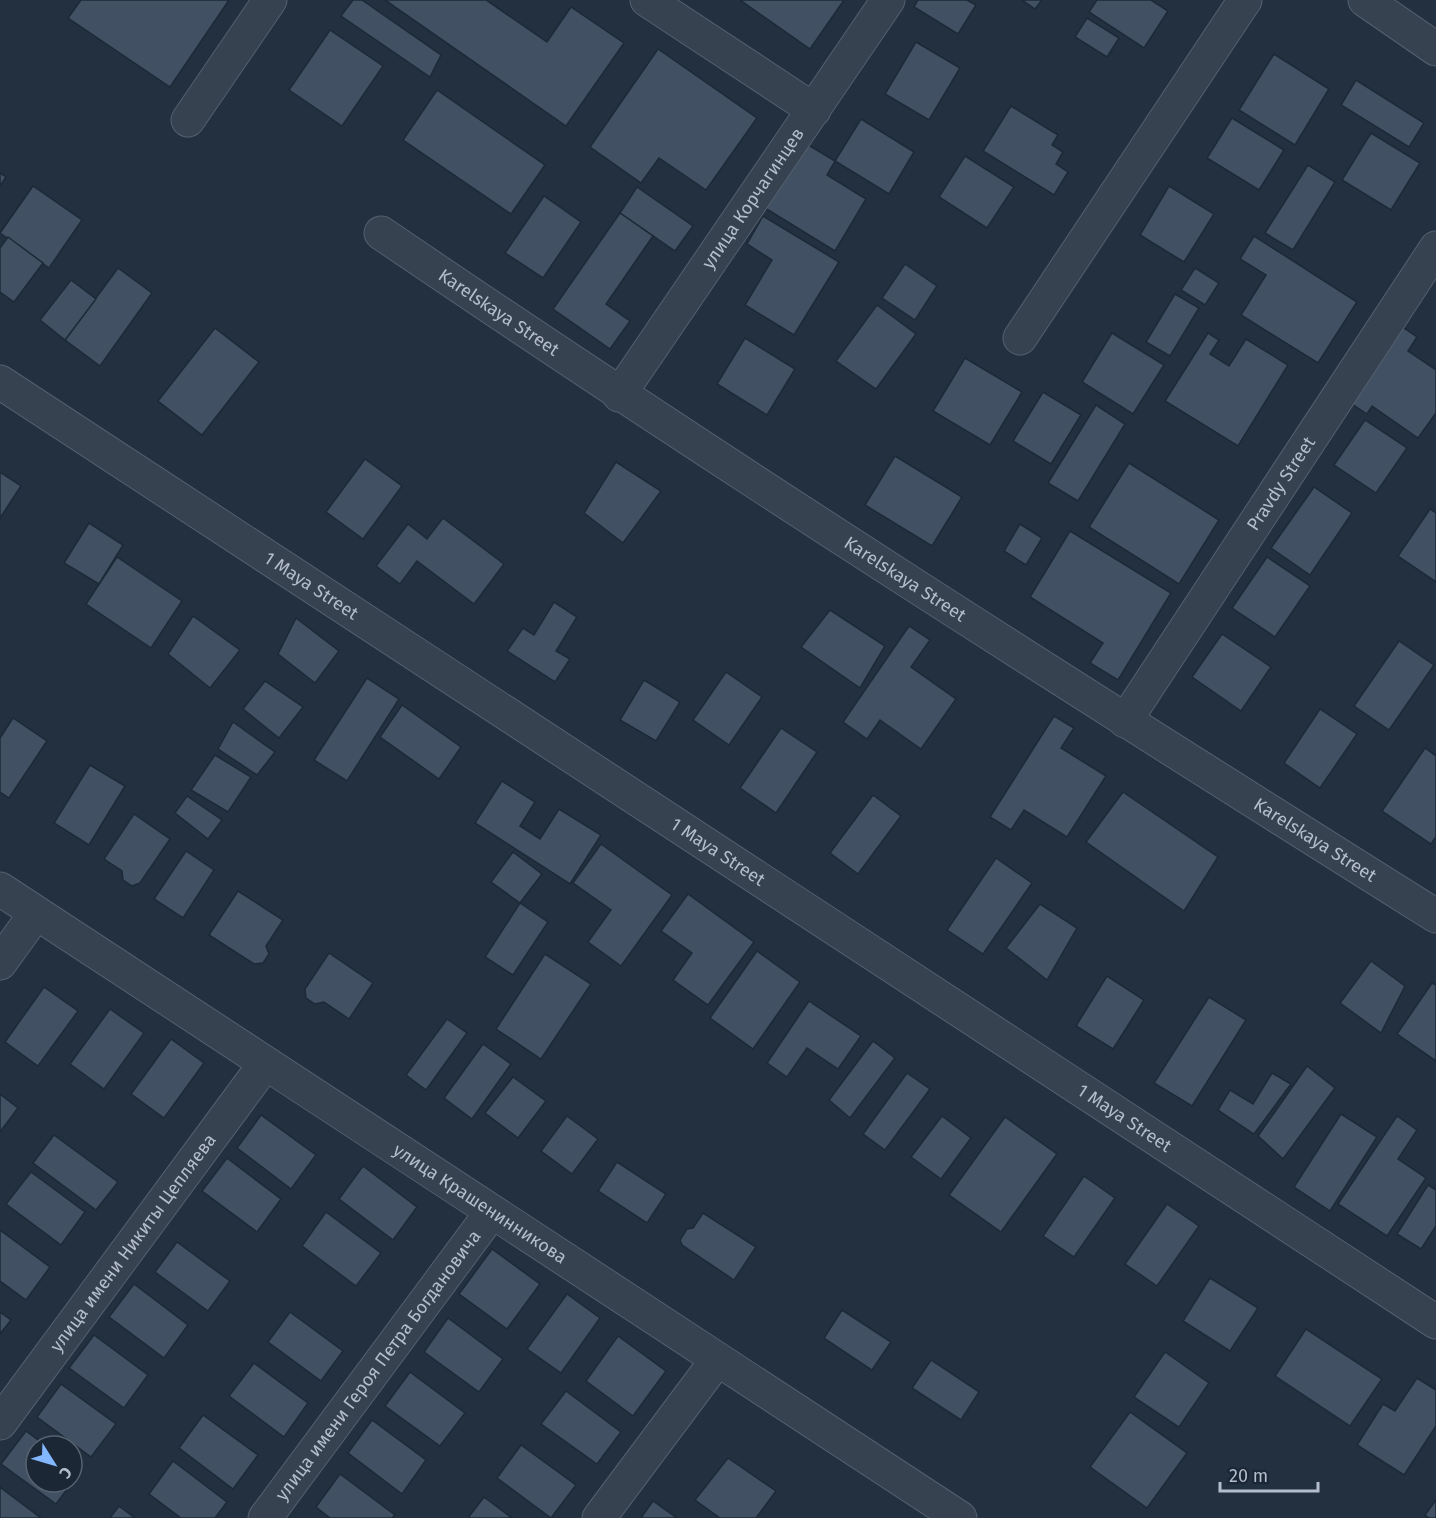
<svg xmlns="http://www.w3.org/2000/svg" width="1436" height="1518" font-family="'Fira Sans',sans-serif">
  <rect width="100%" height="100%" fill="#223040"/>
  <g fill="#415062" stroke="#1d2937" stroke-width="1.5">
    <polygon points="81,0 229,0 170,87 68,18"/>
    <polygon points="353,0 362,0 441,55 430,77 341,16"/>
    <polygon points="385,0 486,0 547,42 571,7 624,43 566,126"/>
    <polygon points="740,0 844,0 810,49"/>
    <polygon points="918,0 967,0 976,5 958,34 914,7"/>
    <polygon points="1022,0 1042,0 1035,9"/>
    <polygon points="1097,0 1151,0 1168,11 1144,48 1089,12"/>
    <polygon points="1087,18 1119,38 1107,57 1075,37"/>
    <polygon points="330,30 383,66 342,126 289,90"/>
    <polygon points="916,42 960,68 929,120 885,94"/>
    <polygon points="658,49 757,118 706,190 659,158 641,183 590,147"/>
    <polygon points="1274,54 1329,89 1295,145 1239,110"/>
    <polygon points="1356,80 1424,123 1409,147 1341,105"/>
    <polygon points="437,90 545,165 511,214 403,140"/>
    <polygon points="1011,106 1058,135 1052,145 1063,152 1056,164 1068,172 1054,195 983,151"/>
    <polygon points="1232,118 1284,150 1259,190 1207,158"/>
    <polygon points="861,119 914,152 889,194 835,161"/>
    <polygon points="1371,133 1420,163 1391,210 1342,180"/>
    <polygon points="805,143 835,161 827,175 866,199 835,251 765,208"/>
    <polygon points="965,156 1014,187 987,228 939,197"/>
    <polygon points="1308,165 1335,182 1293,250 1265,233"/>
    <polygon points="0,173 6,177 0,186"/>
    <polygon points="33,186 82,220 49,268 0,233"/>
    <polygon points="1169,186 1214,214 1184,262 1140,235"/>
    <polygon points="637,187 693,226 675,251 620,213"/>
    <polygon points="544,196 581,222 543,278 505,253"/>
    <polygon points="620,213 653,236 606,304 630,321 610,349 553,309"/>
    <polygon points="763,216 839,262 794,335 745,305 772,260 747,244"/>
    <polygon points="1254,236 1357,302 1318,363 1241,315 1266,275 1240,259"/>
    <polygon points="8,237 43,263 14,302 0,292 0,248"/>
    <polygon points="905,264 937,286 915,320 882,298"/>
    <polygon points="118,268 152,293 100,366 65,340"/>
    <polygon points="1195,268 1219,283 1205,305 1181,290"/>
    <polygon points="71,280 96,299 65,340 40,320"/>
    <polygon points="1175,294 1199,308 1170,356 1146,342"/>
    <polygon points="877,305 916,334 876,389 836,361"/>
    <polygon points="1398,324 1417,337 1408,351 1436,370 1436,413 1418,438 1372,406 1367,414 1346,400"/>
    <polygon points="215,328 259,362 202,435 158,401"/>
    <polygon points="1112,333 1164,365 1133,414 1082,382"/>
    <polygon points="1208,333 1219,340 1210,354 1229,366 1246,339 1288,365 1238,446 1165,401"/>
    <polygon points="745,338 795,369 767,415 717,384"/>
    <polygon points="965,358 1022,392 990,445 933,411"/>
    <polygon points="1043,392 1081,415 1051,464 1013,441"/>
    <polygon points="1096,405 1125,424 1078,501 1048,483"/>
    <polygon points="1365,420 1407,448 1376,493 1334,465"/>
    <polygon points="895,456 962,497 932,546 865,505"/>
    <polygon points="365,459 402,486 363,539 326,512"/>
    <polygon points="616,462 661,491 623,543 584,513"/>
    <polygon points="1129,463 1219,520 1179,584 1089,527"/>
    <polygon points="0,472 21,486 0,518"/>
    <polygon points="1314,487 1352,513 1310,575 1271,548"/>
    <polygon points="1430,509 1436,513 1436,582 1398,556"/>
    <polygon points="443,518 504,564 474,604 417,561 400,584 376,566 408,524 427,539"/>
    <polygon points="89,523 123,545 99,584 64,563"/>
    <polygon points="1020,524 1042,538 1026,565 1004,551"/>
    <polygon points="1070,531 1171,593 1118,680 1090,663 1103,643 1030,597"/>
    <polygon points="117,557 182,601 151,648 86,604"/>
    <polygon points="1267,557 1310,586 1275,637 1232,608"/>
    <polygon points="554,602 577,617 556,651 570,659 555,682 507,651 523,628 534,635"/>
    <polygon points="830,610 885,646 860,688 801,647"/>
    <polygon points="193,616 240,650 210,688 168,654"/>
    <polygon points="296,618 339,651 315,683 278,654"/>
    <polygon points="909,626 930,640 911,667 956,699 921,749 880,720 867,739 843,722"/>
    <polygon points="1222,634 1271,667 1241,711 1192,677"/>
    <polygon points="1399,641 1434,665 1389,730 1354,706"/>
    <polygon points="726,672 762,697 729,745 693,720"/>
    <polygon points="367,678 399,699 347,781 314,760"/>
    <polygon points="644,680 680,702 656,741 620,720"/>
    <polygon points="265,681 303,707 279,738 243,709"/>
    <polygon points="402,705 461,747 439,779 380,737"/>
    <polygon points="1320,709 1357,734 1320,788 1284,763"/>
    <polygon points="1054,716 1074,728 1061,748 1106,776 1067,837 1024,810 1011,830 990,817"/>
    <polygon points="13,718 47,741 9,798 0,792 0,738"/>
    <polygon points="233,722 275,752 257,775 218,749"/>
    <polygon points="781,728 817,752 776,813 740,788"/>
    <polygon points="1425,748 1436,756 1436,837 1431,844 1382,811"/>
    <polygon points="215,755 251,777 228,812 191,790"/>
    <polygon points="90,765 125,786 89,845 54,823"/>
    <polygon points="502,781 535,802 520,826 540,839 559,809 601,835 570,884 475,823"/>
    <polygon points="1123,792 1218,857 1184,911 1086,842"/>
    <polygon points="873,795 901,816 858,874 830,853"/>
    <polygon points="187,796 222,820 208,839 175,813"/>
    <polygon points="134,814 170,839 140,883 132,886 123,880 122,871 104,859"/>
    <polygon points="601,844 672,895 621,966 588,942 611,910 573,883"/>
    <polygon points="186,851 214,870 183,918 154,899"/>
    <polygon points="513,852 542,874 520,903 491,882"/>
    <polygon points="996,858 1032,883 983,954 947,930"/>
    <polygon points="238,891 283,920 266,946 269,954 263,963 254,964 209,935"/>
    <polygon points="688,894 754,942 708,1005 673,980 692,953 661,931"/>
    <polygon points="520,903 548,922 513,975 485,957"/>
    <polygon points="1040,904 1077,928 1047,980 1006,948"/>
    <polygon points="757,951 800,982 753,1049 710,1018"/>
    <polygon points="329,953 373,983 349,1019 324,1002 315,1004 306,998 305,989"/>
    <polygon points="545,954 591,984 541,1059 496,1029"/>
    <polygon points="1371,961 1405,986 1381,1033 1340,1003"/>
    <polygon points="1107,976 1144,1000 1113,1049 1076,1026"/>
    <polygon points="1432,983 1436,985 1436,1061 1397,1034"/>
    <polygon points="44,987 78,1011 38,1066 5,1042"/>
    <polygon points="1209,997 1246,1020 1192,1106 1154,1083"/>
    <polygon points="809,1001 861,1036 838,1069 807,1048 787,1077 767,1063"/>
    <polygon points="110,1009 144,1033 104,1089 70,1064"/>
    <polygon points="447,1019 467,1033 426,1090 406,1075"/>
    <polygon points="171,1039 204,1063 164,1118 131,1094"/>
    <polygon points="873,1041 895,1058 850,1118 829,1100"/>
    <polygon points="483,1044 511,1064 472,1119 444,1098"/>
    <polygon points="1307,1066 1335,1088 1283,1159 1258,1136"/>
    <polygon points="907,1073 930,1089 885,1150 863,1134"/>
    <polygon points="1272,1073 1291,1084 1254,1134 1218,1110 1230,1090 1253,1104"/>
    <polygon points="513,1077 546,1101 518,1138 485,1113"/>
    <polygon points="0,1094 18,1108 0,1132"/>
    <polygon points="1341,1114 1377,1137 1330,1211 1294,1187"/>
    <polygon points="261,1115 316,1155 291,1189 237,1148"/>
    <polygon points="567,1116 598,1139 572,1174 541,1151"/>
    <polygon points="942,1116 971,1138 941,1179 911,1157"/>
    <polygon points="1397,1116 1417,1130 1398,1159 1426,1178 1387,1236 1338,1204"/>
    <polygon points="1005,1117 1057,1154 1001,1232 949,1195"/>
    <polygon points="54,1135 118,1182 96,1210 33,1163"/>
    <polygon points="227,1158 281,1199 257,1232 202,1191"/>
    <polygon points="617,1162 666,1194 647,1223 598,1191"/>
    <polygon points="363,1166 417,1207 393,1240 339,1199"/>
    <polygon points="31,1172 85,1212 61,1245 6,1204"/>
    <polygon points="1084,1176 1115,1198 1074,1257 1043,1236"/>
    <polygon points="1428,1185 1436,1190 1436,1226 1421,1249 1397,1234"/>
    <polygon points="1167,1204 1199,1226 1157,1286 1125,1264"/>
    <polygon points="326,1212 381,1253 356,1286 302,1246"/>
    <polygon points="703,1213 756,1247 734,1280 682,1245 680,1240 687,1229 693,1228"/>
    <polygon points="0,1230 50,1267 26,1300 0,1281"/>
    <polygon points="177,1242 230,1281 208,1311 155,1272"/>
    <polygon points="492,1249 540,1284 507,1329 459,1294"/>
    <polygon points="1210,1278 1258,1308 1230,1351 1183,1321"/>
    <polygon points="134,1284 188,1325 164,1358 109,1317"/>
    <polygon points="567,1294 600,1318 561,1373 527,1349"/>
    <polygon points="842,1310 891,1342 872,1370 824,1338"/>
    <polygon points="0,1312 11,1320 0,1334"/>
    <polygon points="290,1312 343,1351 321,1381 268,1342"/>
    <polygon points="448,1318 503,1359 479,1392 424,1352"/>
    <polygon points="1306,1329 1382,1379 1350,1426 1275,1376"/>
    <polygon points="94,1335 148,1375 124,1408 69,1368"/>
    <polygon points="618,1336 666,1371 633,1416 586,1381"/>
    <polygon points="1165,1352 1209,1383 1179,1427 1134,1397"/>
    <polygon points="931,1360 979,1392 961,1420 912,1388"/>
    <polygon points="254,1363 308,1403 284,1437 229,1396"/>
    <polygon points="410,1372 465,1413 440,1446 385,1406"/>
    <polygon points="1417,1378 1436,1390 1436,1426 1404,1475 1357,1445 1383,1404 1395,1411"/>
    <polygon points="61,1384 116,1424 91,1457 37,1417"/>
    <polygon points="566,1391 621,1432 597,1464 541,1424"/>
    <polygon points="1130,1412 1187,1453 1147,1508 1090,1467"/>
    <polygon points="203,1415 258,1455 233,1489 179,1448"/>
    <polygon points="372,1420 426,1460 402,1494 348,1453"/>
    <polygon points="26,1431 46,1446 36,1446 36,1482 72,1482 72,1465 80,1472 56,1504 1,1464"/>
    <polygon points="521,1445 576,1485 551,1518 497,1478"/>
    <polygon points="728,1458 776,1491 756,1518 720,1518 695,1500"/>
    <polygon points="173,1461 227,1502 215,1518 181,1518 149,1494"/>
    <polygon points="340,1474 395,1515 392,1518 330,1518 316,1507"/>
    <polygon points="0,1487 41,1518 0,1518"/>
    <polygon points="484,1497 512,1518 468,1518"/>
    <polygon points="1436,1500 1436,1518 1429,1518 1425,1515"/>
    <polygon points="653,1501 677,1518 641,1518"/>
    <polygon points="119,1506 135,1518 110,1518"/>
  </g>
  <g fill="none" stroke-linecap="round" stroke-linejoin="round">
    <defs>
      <g id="minor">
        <polyline points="647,0 814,110"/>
        <polyline points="1365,0 1436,49"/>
        <polyline points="188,120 270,0"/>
        <path id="s1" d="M381,233C728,469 1081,693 1436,916"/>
        <polyline points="1020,338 1245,0"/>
        <path id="s2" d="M0,382L1436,1322"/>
        <path id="s3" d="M619,395L888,0"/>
        <path id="s4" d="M1125,721L1436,248"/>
        <path id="s5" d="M0,889L960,1518"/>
        <polyline points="0,963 36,913"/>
        <path id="s6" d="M0,1423L265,1064"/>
        <path id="s7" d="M265,1518L491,1213"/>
        <polyline points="599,1518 717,1360"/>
      </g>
    </defs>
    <use href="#minor" stroke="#54606e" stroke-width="35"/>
    <use href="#minor" stroke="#374250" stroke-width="33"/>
  </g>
  <g text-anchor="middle" stroke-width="5" stroke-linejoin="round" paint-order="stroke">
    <g font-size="18" fill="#b3bdcb" stroke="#1b2735">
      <text dy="6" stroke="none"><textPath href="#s3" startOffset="238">улица Корчагинцев</textPath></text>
      <text dy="6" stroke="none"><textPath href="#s1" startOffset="142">Karelskaya Street</textPath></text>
      <text dy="6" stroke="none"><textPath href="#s4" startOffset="284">Pravdy Street</textPath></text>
      <text dy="6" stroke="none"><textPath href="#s1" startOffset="628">Karelskaya Street</textPath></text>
      <text dy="6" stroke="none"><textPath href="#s2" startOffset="372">1 Maya Street</textPath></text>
      <text dy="6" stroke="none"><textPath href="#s1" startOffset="1114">Karelskaya Street</textPath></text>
      <text dy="6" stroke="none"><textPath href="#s2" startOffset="858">1 Maya Street</textPath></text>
      <text dy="6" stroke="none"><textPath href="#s2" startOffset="1344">1 Maya Street</textPath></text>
      <text dy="6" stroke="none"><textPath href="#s5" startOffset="574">улица Крашенинникова</textPath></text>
      <text dy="6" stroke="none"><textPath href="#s6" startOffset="224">улица имени Никиты Цепляева</textPath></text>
      <text dy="6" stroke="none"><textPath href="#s7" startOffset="190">улица имени Героя Петра Богдановича</textPath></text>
    </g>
  </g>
  <g transform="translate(54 1464) rotate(127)"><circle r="28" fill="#1b2735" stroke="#586371" stroke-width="1.5"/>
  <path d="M0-4.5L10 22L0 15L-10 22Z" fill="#83b7ff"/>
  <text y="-9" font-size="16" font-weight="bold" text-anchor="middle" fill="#b3bdcb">С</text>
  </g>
  <path d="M1220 1482v9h98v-9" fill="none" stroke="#b3bdcb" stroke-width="3"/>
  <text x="1229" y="1482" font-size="18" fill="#b3bdcb" stroke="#1b2735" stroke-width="4.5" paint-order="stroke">20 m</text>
</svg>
